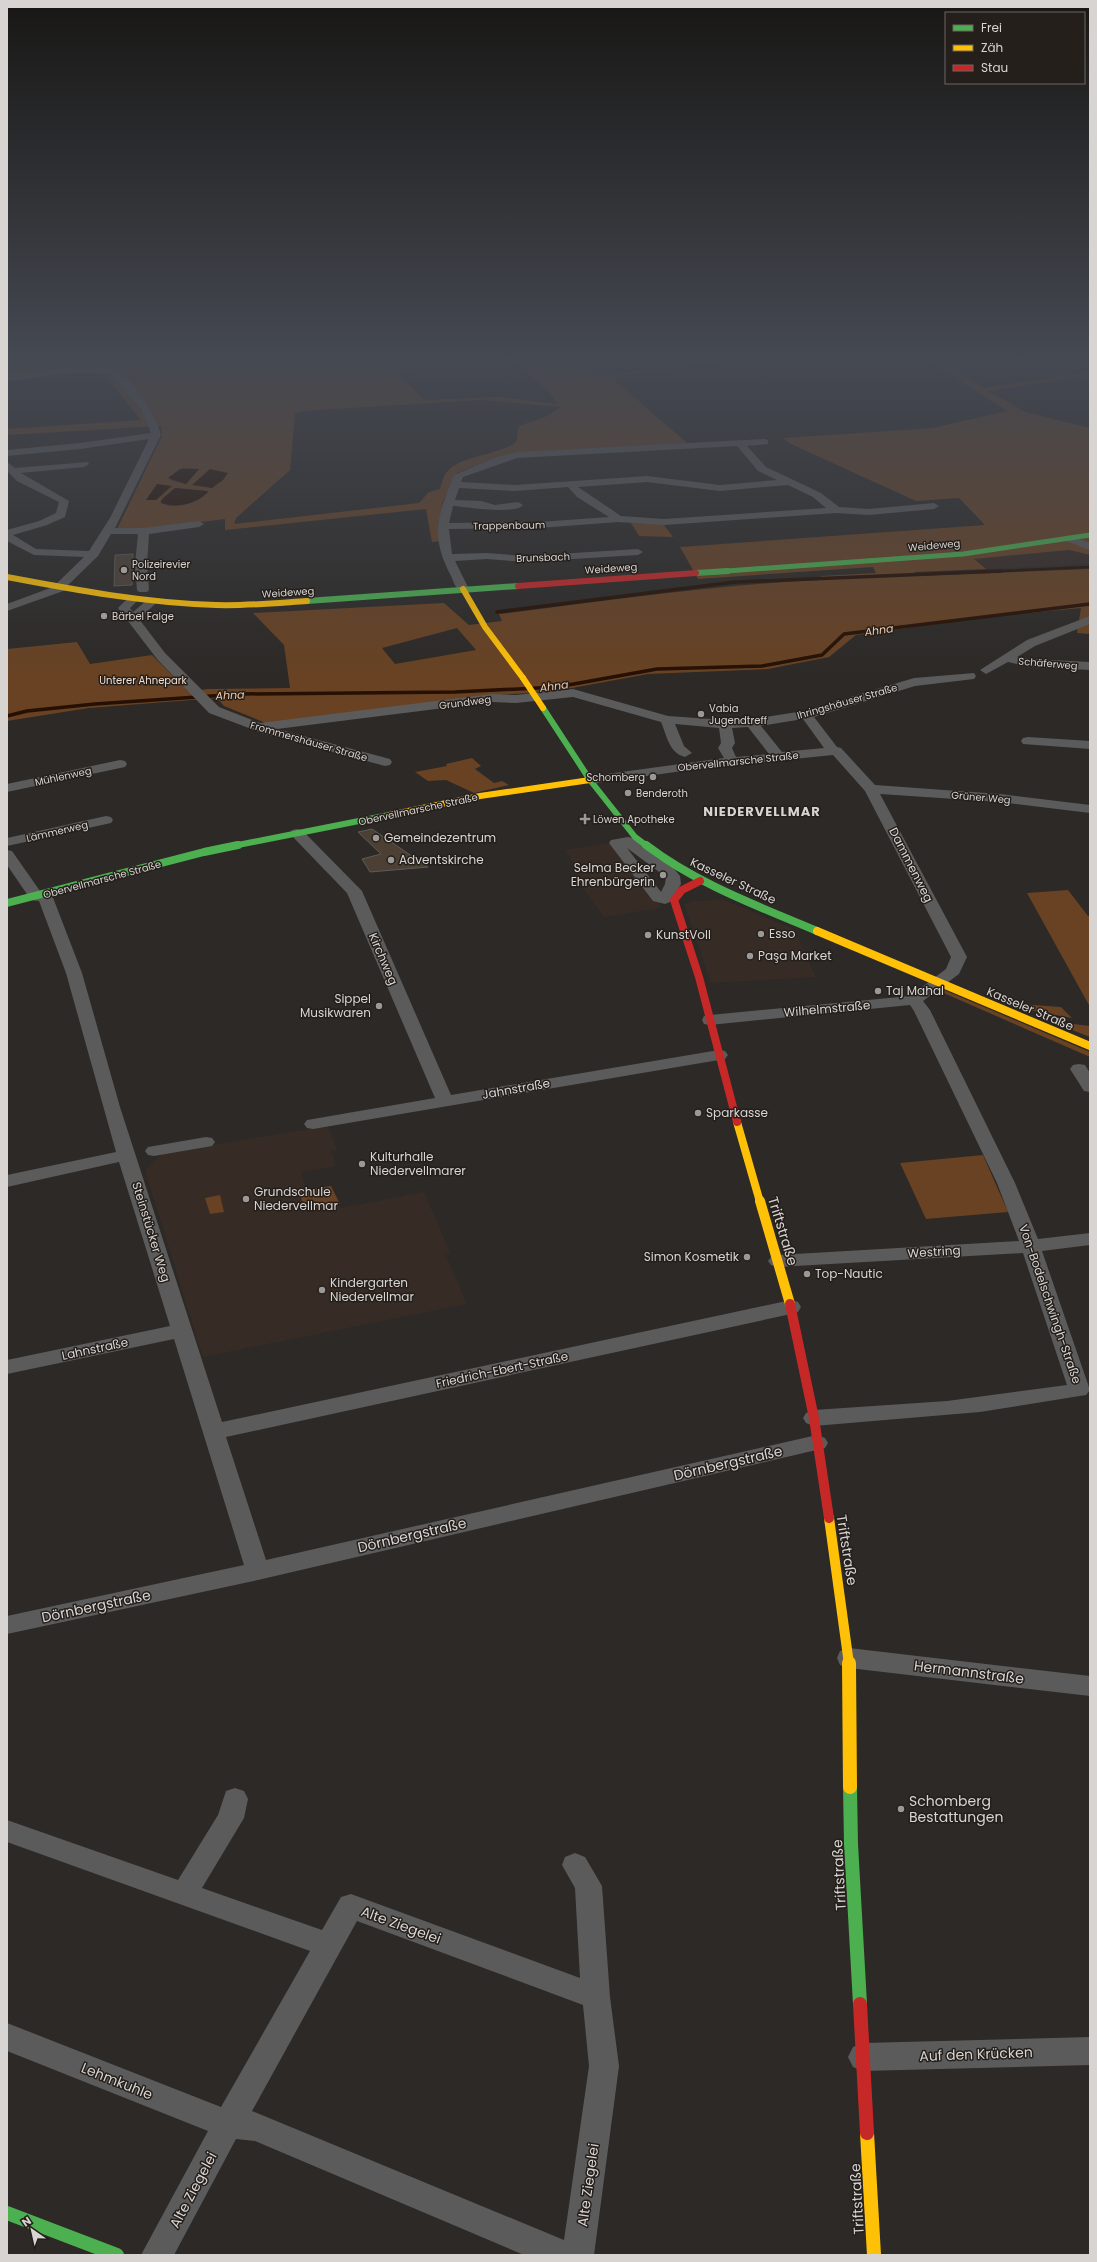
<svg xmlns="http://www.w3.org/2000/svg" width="1097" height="2262" font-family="Poppins,sans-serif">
  <rect width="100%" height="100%" fill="#2c2926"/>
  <g fill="#362c25">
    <polygon points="1069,550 1090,555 1090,564 986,569 973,559"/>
    <polygon points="615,842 658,898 660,908 604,917 574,875 582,873 565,850"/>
    <polygon points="724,900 794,929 816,977 711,983 684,904 694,901"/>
    <polygon points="328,1126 337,1150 331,1151 336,1166 301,1172 306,1190 331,1186 341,1208 424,1192 450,1253 446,1255 467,1304 203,1357 145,1171 163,1153"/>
  </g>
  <g fill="#684223" fill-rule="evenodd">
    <path d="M65,360H433L438,366L396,370L424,400L500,397L558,404L546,389L513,360H576L598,377L696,360H716L612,378L687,443L494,458L457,473L443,501L438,525L441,541L432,542L426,509L225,530V519L153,528L117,529L162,436L161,426L7,435V429L141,420L102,372L7,379V367L46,364ZM481,400L561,407L545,417L519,426L516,442C499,455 458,456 447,472C443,476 442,484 440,489L429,492L419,503L234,524L236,518L290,470L295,414L301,411ZM183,468L199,469L186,484L170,480ZM175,488L207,491L208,492C197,503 175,511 160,502Z"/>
    <path d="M927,360H940L984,388L1090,372V380L1077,377L989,391L1025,412L1090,428V555L1069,550L974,559L986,569L914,572L916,576L1090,569V634L1077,633L1081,608L988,617L856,635L829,657L768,669L648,674L550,692L494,695L268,724L224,706L217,698L89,708L7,721V649L77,642L90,664L152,655L189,692L207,689L290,688L284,645L253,613L444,603L469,625L502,621L499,614C606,601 712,585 820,580L821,576L876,573L873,567L698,579L680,547L985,525L959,498L916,501L791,444L783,438L933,428L1007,411ZM457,628L476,650L395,664L382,648Z"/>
    <polygon points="631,523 663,524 673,537 639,536"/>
    <polygon points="472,758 481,766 475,769 494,783 502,781 509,785 474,793 446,780 428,781 415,772 447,766 446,764"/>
    <polygon points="1068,890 1088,916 1090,916 1090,1007 1027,893"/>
    <polygon points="944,990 1090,1052 1090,1057 939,991"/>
    <polygon points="1004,1003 1061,1007 1072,1018 1029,1010 1023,1011"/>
    <polygon points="1049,1021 1090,1026 1090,1037"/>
    <polygon points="983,1155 1008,1212 926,1219 900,1163"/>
    <polygon points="331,1186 340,1204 314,1209 302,1201 299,1191"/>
    <polygon points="220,1195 224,1212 210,1214 205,1198"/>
  </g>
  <g fill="#261003">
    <polygon points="180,469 199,469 186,484 168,478"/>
    <polygon points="210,469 228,473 223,480 212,488 192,485"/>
    <polygon points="157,484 172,486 156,500 146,500"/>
    <path d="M175,488L207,491L208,492C196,504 178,508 161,503L162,499Z"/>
  </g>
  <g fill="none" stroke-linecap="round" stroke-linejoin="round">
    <polyline stroke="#261003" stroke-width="2.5" points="977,572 1090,567"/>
    <g stroke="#261003" stroke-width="3.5">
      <polyline points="497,612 735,582 1001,571"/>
      <polyline points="7,716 27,711 95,704 241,694 455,692 557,687 657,669 762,666 822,655 844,634 1090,604"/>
    </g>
  </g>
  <g fill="#4c4035" stroke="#5c5a58">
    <polygon points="133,554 132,585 114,586 115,555"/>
    <polygon points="372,829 428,867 370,872 362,859 381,854 358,832"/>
  </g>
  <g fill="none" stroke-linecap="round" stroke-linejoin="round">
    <g fill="#5c5b5b" fill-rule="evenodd">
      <path d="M54,360C62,359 73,359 81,362C84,363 86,366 89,367C98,369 107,366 116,370C132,377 157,418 161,435L115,528H144L199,521L204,524L199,527L149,534L147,565L149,590L147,592H139L137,590L135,565L138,534H111L98,556L67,586L66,590L7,611V604L53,587L84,557L34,555L7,541V530L39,521L56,513L59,502L17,481L7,471V462L15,468L88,462L89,464L84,467L21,473L69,501L65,517L47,525L13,535L36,549L89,551L110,518L149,439L80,449L7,456V450L80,443L151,433L141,409L111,374L80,372L7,381V375L78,367Z"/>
      <path d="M765,439L768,440V444L747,446L766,467L821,493L839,507L869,509L934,503L939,506L934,509L869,515L836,513L664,525L618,522L539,528L449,529L452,554L487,553L525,556L638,549L643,552L638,555L525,562L487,559L455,561L469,589L463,592C456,591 454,582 451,576C429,534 438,515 454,475L494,458L517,452ZM737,446L758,471L777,480L720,485L647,476L515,485L461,482L463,477L517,458ZM647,482L720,491L788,485L813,497L826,508L664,519L621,516L578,487ZM568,487L577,497L609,517L539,522L449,523L453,506C467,507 515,515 523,505L518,502L495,505L481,501L455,500L459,488L515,491Z"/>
      <polygon points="1070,536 1090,543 1090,550 1066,541 1065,539"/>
      <path d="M133,596L139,599L130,608L133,612L147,600H155L157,602L155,604L139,619L165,653L219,707L260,723L492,694L516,695L573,689L668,716L725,720L752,719L804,711L914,678L974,673L976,676L974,679L915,686L814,717L837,747L841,748L875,785L1000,794L1090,805V813L1000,802L880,794L967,957L959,974L923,1001L930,1010L1015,1183L1038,1239L1090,1233V1245L1042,1251L1090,1390L1086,1395L980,1412L814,1426L806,1423L803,1418L806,1413L814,1410L947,1401L1067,1385L1023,1253L778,1267L771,1265L768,1261L771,1257L778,1255L1019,1241L997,1183L914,1011L910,1005L710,1025L704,1024L702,1020L704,1016L710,1015L910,996L946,969L951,957L865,791L833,755L704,768L590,784L583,780L585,777L724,758L718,748L721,743L719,728L675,724L684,746L692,753L685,757C669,753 667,736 661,722L573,697L516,703L492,702L277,729L390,759L392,762L390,765L385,766L262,733L209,713L157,659L118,608L129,597ZM803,719L824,748L782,752L761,726ZM748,727L769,754L736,757L732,748L735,743L732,728Z"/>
      <polygon points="1090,616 1090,624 1035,646 1017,657 1031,659 1090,662 1090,670 1031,667 1008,662 986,674 980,670 1027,640"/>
      <polygon points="1028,737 1090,741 1090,749 1023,744 1021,741 1023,738"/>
      <polygon points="120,760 125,761 127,764 125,767 7,792 7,784"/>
      <polygon points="106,816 111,817 113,820 111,823 7,846 7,838"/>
      <polygon points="297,829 302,830 362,891 451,1095 719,1050 725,1051 728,1055 725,1059 719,1060 313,1129 307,1128 304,1124 307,1120 313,1119 435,1098 347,893 292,836 290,833 292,830"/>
      <path d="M628,837L633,838L658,859L671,865L680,876L681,884L670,902L665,904L653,901L609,843L611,840ZM627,848L666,877L665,884L661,892Z"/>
      <polygon points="7,850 12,851 40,891 49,892 52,895 82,973 120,1107 222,1422 791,1300 798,1302 801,1307 798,1312 791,1314 226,1437 266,1560 817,1435 825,1438 828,1443 825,1448 258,1580 7,1634 7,1616 244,1565 174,1339 7,1374 7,1360 170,1326 119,1162 7,1187 7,1175 116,1152 66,973 39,901 31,900 7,865"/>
      <polygon points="1079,1064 1085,1065 1090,1073 1090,1092 1084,1091 1070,1069 1073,1065"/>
      <polygon points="206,1137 212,1138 215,1142 212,1146 154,1156 148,1155 145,1151 148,1147 154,1146"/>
      <polygon points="849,1648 1090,1676 1090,1696 849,1668 840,1665 837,1658 840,1651"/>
      <path d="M235,1788L244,1791L248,1799L244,1818L202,1888L322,1930L341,1897L351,1894L580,1978L575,1888L562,1865L565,1857L575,1853L585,1857L602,1886L610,1997L619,2066L594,2255H524L255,2141L236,2139L174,2255H141L208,2131L7,2051V2023L221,2107L310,1951L7,1842V1820L178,1880L218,1815L226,1791ZM357,1921L583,2005L589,2066L564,2240L252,2111Z"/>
      <polygon points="1090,2037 1090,2065 863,2071 853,2067 848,2057 853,2047 863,2043"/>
    </g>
    <polyline stroke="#4caf50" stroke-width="5" points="713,572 963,554 1090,535"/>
    <g stroke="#4caf50" stroke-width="6">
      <polyline points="696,573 728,571"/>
      <polyline points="307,601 518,586"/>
      <polyline points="543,708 590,780 635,837 647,846"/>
      <polyline points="233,846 389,815"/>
    </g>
    <g stroke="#4caf50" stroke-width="8">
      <path d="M646,845C697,884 758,906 817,931"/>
      <polyline points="7,903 204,852 238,845"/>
    </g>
    <g stroke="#4caf50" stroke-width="14">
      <polyline points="850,1787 851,1844 860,2004"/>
      <polyline points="7,2213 117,2255"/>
    </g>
    <g stroke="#ffc107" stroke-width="6">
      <path d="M7,577C76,590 145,603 216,605C246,606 277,603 307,601"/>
      <polyline points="463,589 485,627 523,678"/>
      <polyline points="389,815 480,796 590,780"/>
    </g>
    <g stroke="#ffc107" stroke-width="8">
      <polyline points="817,931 1090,1046"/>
      <polyline points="737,1122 760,1202"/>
    </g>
    <g stroke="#ffc107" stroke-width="10">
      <polyline points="760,1201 790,1304"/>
      <polyline points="829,1518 849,1664"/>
    </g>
    <g stroke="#ffc107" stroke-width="14">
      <polyline points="849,1663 850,1787"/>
      <polyline points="867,2133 874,2255"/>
    </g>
    <polyline stroke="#c62828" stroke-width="6" points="518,586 696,573"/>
    <polyline stroke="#c62828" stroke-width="8" points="700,881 682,890 674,900 699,977 737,1122"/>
    <polyline stroke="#c62828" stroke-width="10" points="790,1304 814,1418 829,1518"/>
    <polyline stroke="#c62828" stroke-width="14" points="860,2004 867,2133"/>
    <polyline stroke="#ffc107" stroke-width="6" points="523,678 543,708"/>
  </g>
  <linearGradient id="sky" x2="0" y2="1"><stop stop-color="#181715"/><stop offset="0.53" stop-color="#454952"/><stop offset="1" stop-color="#454952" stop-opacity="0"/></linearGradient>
  <rect width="1097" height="676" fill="url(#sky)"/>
  <g fill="#9c9896" stroke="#241f1b" stroke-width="1.5">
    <circle cx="124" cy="570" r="4"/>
    <circle cx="104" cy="616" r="4"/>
    <circle cx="701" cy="714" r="4"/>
    <circle cx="653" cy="777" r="4"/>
    <circle cx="628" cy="793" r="4"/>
    <path d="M583 813h4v4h4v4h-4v4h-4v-4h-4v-4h4z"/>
    <circle cx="376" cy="838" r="4"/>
    <circle cx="391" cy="860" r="4"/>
    <circle cx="663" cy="875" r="4"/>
    <circle cx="761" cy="934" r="4"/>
    <circle cx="648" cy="935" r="4"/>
    <circle cx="750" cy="956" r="4"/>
    <circle cx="878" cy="991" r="4"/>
    <circle cx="379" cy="1006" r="4"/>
    <circle cx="698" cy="1113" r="4"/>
    <circle cx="362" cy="1164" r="4"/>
    <circle cx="246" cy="1199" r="4"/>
    <circle cx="747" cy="1257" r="4"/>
    <circle cx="807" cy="1274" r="4"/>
    <circle cx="322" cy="1290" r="4"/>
    <circle cx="901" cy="1809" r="4"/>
  </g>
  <g text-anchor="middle" stroke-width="3" stroke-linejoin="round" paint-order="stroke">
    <g font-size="10" fill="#d8d4d2" stroke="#241f1b">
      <text transform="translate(509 525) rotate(-1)" y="4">Trappenbaum</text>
      <text transform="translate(934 545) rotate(-5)" y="4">Weideweg</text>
      <text transform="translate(543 557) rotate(-2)" y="4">Brunsbach</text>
      <text transform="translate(611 568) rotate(-4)" y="4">Weideweg</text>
      <text transform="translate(288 592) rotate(-4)" y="4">Weideweg</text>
      <text transform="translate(1048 663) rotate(5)" y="4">Schäferweg</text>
      <text transform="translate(847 701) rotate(-16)" y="4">Ihringshäuser Straße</text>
      <text transform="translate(465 702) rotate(-7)" y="4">Grundweg</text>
      <text transform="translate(309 741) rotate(16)" y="4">Frommershäuser Straße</text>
      <text transform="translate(738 761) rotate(-6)" y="4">Obervellmarsche Straße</text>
      <text transform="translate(63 776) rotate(-12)" y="4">Mühlenweg</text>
      <text transform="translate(981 797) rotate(5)" y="4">Grüner Weg</text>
      <text transform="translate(418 809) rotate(-12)" y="4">Obervellmarsche Straße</text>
      <text transform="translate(57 831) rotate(-13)" y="4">Lämmerweg</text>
      <text transform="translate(102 879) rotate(-15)" y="4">Obervellmarsche Straße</text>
    </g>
    <g font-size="10" fill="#d8d4d2" stroke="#241f1b" text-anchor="start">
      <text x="132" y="568">Polizeirevier<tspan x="132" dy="12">Nord</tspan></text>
      <text x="112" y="620">Bärbel Falge</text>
      <text x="709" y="712">Vabia<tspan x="709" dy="12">Jugendtreff</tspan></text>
      <text x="645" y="781" text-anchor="end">Schomberg</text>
      <text x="636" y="797">Benderoth</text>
      <text x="593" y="823">Löwen Apotheke</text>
    </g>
    <g font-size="10" fill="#f3decf" stroke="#241f1b">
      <text x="143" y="684">Unterer Ahnepark</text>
    </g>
    <g font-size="11" font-style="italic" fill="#f2c8aa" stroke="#241f1b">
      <text transform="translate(879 630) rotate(-8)" y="4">Ahna</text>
      <text transform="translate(554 686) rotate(-7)" y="4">Ahna</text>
      <text transform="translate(230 695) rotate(-3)" y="4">Ahna</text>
    </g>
    <g font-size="12" fill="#d8d4d2" stroke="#241f1b" text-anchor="start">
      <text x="384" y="842">Gemeindezentrum</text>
      <text x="399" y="864">Adventskirche</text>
      <text x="655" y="872" text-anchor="end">Selma Becker<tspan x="655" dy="14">Ehrenbürgerin</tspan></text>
      <text x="769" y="938">Esso</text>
      <text x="656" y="939">KunstVoll</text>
      <text x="758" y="960">Paşa Market</text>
      <text x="886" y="995">Taj Mahal</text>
      <text x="371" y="1003" text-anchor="end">Sippel<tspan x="371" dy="14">Musikwaren</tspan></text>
      <text x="706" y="1117">Sparkasse</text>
      <text x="370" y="1161">Kulturhalle<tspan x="370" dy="14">Niedervellmarer</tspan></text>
      <text x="254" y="1196">Grundschule<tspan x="254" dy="14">Niedervellmar</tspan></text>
      <text x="739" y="1261" text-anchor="end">Simon Kosmetik</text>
      <text x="815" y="1278">Top-Nautic</text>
      <text x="330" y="1287">Kindergarten<tspan x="330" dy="14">Niedervellmar</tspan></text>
    </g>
    <g font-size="12" fill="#d8d4d2" stroke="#241f1b">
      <text transform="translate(911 865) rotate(63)" y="4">Dammenweg</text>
      <text transform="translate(733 881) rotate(25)" y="4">Kasseler Straße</text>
      <text transform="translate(383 959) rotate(67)" y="4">Kirchweg</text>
      <text transform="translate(827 1009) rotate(-5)" y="4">Wilhelmstraße</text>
      <text transform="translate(1030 1009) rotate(23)" y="4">Kasseler Straße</text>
      <text transform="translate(516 1089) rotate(-10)" y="4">Jahnstraße</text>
      <text transform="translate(151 1232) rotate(73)" y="4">Steinstücker Weg</text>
      <text transform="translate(934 1252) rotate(-4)" y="4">Westring</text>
      <text transform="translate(1050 1304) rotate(71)" y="4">Von-Bodelschwingh-Straße</text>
      <text transform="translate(95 1349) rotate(-12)" y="4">Lahnstraße</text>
      <text transform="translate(502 1370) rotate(-12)" y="4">Friedrich-Ebert-Straße</text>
    </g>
    <g font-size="13" font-weight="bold" letter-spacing="1" fill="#d8d4d2" stroke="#241f1b">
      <text x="762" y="816">NIEDERVELLMAR</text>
    </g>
    <g font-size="14" fill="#d8d4d2" stroke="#241f1b">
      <text transform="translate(783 1231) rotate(73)" y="5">Triftstraße</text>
      <text transform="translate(728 1463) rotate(-13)" y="5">Dörnbergstraße</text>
      <text transform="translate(412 1535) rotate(-13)" y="5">Dörnbergstraße</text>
      <text transform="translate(847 1550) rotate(81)" y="5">Triftstraße</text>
      <text transform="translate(96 1606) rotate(-12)" y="5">Dörnbergstraße</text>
      <text transform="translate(969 1672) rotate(7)" y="5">Hermannstraße</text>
      <text transform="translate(839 1875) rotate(-93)" y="5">Triftstraße</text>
      <text transform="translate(401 1925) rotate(20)" y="5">Alte Ziegelei</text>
      <text transform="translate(976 2054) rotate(-2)" y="5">Auf den Krücken</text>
      <text transform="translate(117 2081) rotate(22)" y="5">Lehmkuhle</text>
      <text transform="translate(588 2185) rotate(-82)" y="5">Alte Ziegelei</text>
      <text transform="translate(193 2190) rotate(-62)" y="5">Alte Ziegelei</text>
      <text transform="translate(857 2199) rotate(-93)" y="5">Triftstraße</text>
    </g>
    <g font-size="14" fill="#d8d4d2" stroke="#241f1b" text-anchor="start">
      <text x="909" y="1806">Schomberg<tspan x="909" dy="16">Bestattungen</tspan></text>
    </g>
  </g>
  <rect width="1097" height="2262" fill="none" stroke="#d8d4d2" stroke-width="16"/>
  <rect x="945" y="12" width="140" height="72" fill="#241f1b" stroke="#6c6764"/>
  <rect x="953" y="25" width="20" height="6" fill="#4caf50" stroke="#6c6764"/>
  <text x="981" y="32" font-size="12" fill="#d8d4d2">Frei</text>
  <rect x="953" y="45" width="20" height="6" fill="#ffc107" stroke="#6c6764"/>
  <text x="981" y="52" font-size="12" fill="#d8d4d2">Zäh</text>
  <rect x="953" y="65" width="20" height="6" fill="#c62828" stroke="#6c6764"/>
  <text x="981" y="72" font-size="12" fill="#d8d4d2">Stau</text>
  <g transform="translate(32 2230) rotate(326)" stroke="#241f1b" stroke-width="3" paint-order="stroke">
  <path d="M0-3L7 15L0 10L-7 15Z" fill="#d8d4d2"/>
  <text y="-6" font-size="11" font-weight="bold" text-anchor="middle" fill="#d8d4d2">N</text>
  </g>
</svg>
